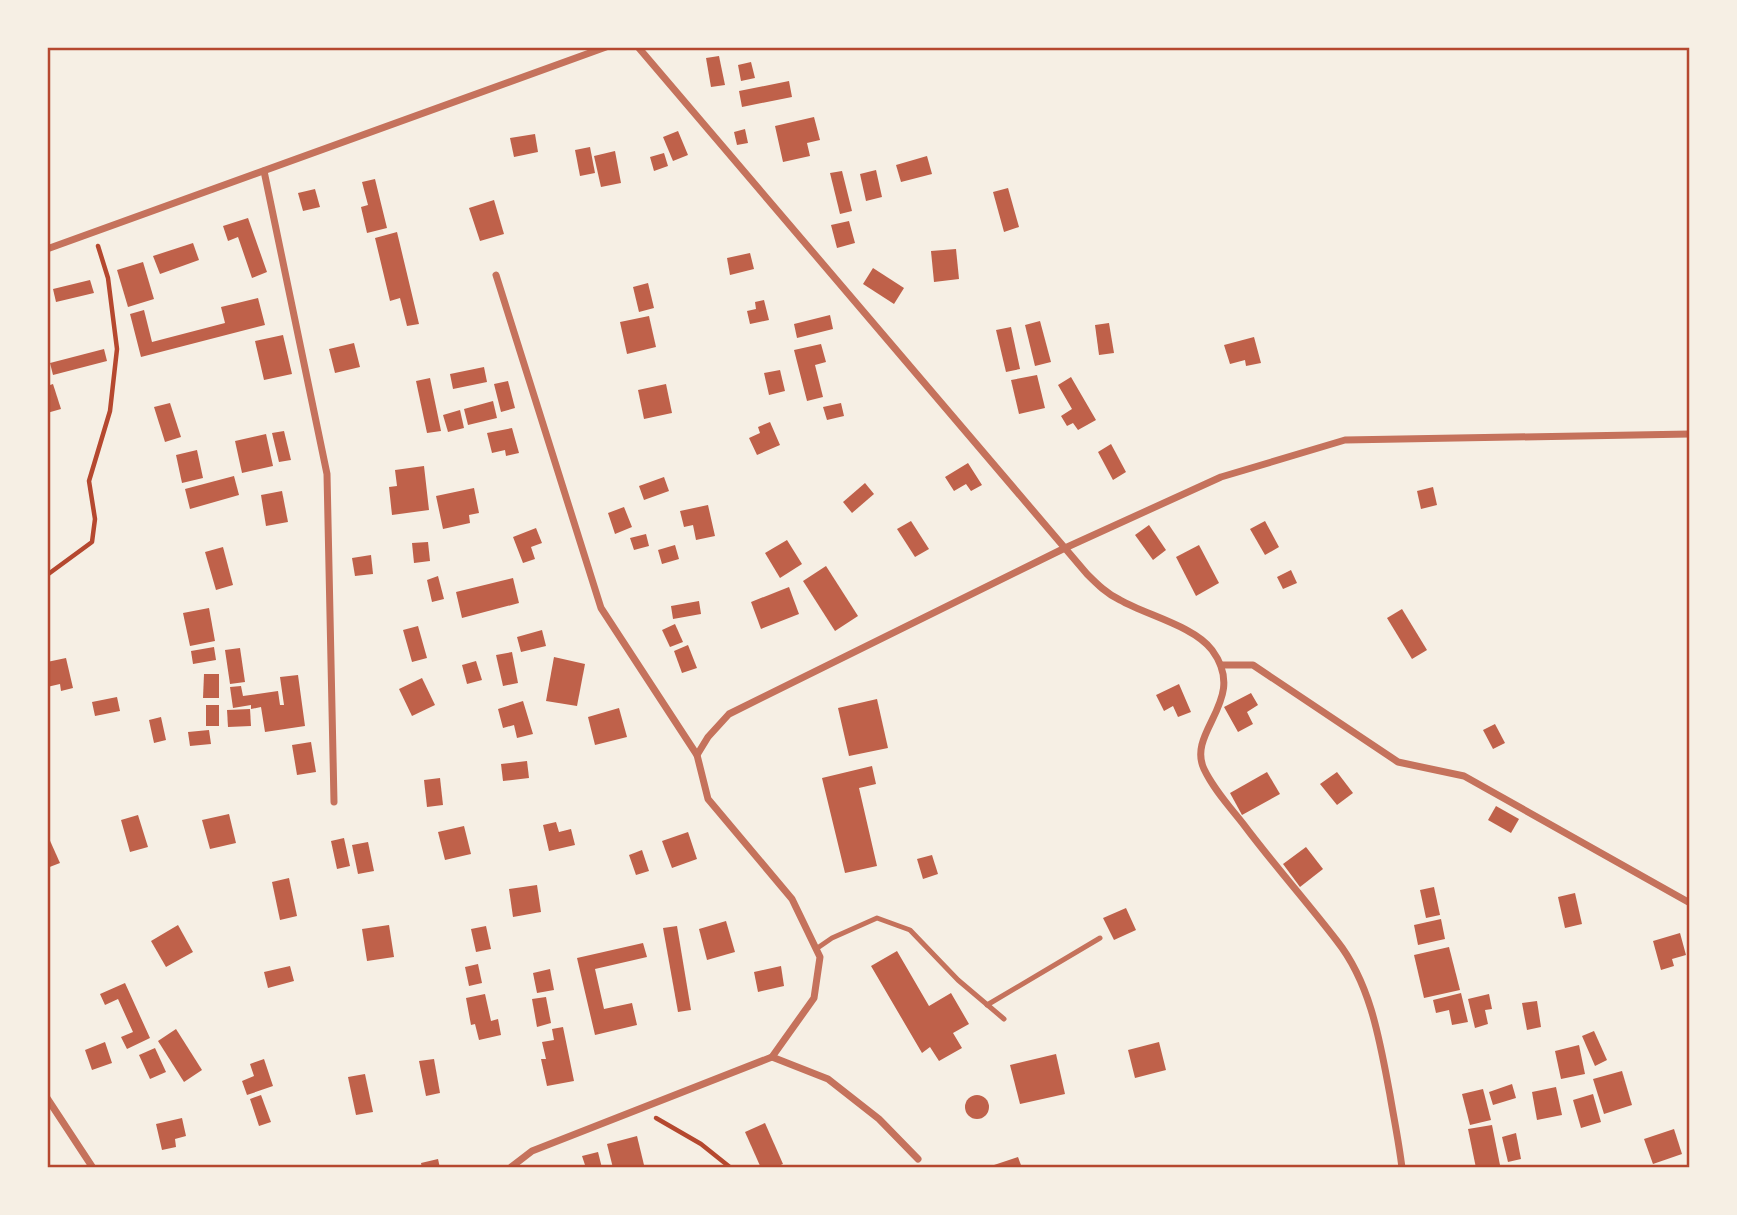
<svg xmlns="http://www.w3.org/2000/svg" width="1737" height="1215" font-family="'PT Sans Narrow',sans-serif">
  <rect width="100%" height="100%" fill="#f6efe4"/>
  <g fill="#bf614a">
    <polygon points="719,56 725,85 711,87 706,58"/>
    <polygon points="751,62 755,78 741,81 738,65"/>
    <polygon points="789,81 792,97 742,107 739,91"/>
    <polygon points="814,117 820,140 807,143 810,156 783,162 775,126"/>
    <polygon points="745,129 748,143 737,145 734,132"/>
    <polygon points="678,131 688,155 673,161 663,137"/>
    <polygon points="535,134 538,152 514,157 510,138"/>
    <polygon points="590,147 595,173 580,176 575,150"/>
    <polygon points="615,151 621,183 601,187 594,156"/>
    <polygon points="664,153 668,166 654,171 650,157"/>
    <polygon points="927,156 932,174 901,182 896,165"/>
    <polygon points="876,170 882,197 866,201 860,174"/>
    <polygon points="842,171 852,211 840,214 830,173"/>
    <polygon points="375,179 387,228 367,233 361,207 368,205 362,182"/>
    <polygon points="1008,188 1019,227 1004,232 993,192"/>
    <polygon points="315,189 320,207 303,211 298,193"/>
    <polygon points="494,200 504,234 480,241 469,208"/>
    <polygon points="248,218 267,272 252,278 238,237 228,241 223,226"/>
    <polygon points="849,221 855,243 837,248 831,225"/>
    <polygon points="397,232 419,324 407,326 400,298 390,301 375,238"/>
    <polygon points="193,243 199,260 160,274 153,256"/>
    <polygon points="956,249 959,279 934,282 931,251"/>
    <polygon points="750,253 754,269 730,275 727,258"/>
    <polygon points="143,262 154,299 128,307 117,270"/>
    <polygon points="873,268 904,288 894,304 863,284"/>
    <polygon points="90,280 94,293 56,302 53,289"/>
    <polygon points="648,283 654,308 639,312 633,287"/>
    <polygon points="258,298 265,325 141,357 130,314 144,310 152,342 225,323 221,307"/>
    <polygon points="764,300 769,320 750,324 747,311 756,309 755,302"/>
    <polygon points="830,315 833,329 797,338 794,324"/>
    <polygon points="649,316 656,347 627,354 620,322"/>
    <polygon points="1040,321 1051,362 1035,366 1025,325"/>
    <polygon points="1109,323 1114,353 1099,355 1095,325"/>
    <polygon points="1011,327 1020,369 1006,372 996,330"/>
    <polygon points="283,335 292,374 264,380 255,341"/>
    <polygon points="1254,337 1261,363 1246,366 1245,360 1230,364 1224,345"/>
    <polygon points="354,343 360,367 335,373 329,349"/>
    <polygon points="821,344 826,362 815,365 823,397 807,401 794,350"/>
    <polygon points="104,349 107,361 53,375 50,363"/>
    <polygon points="484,367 487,382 453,389 450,374"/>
    <polygon points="780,370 785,391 769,395 764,373"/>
    <polygon points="1037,375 1045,408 1019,414 1011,380"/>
    <polygon points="1071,377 1096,420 1078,430 1073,423 1067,426 1061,416 1072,409 1058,385"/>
    <polygon points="430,378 441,431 427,433 416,381"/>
    <polygon points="508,381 515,408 501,412 494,384"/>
    <polygon points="53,384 61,409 47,413 47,386"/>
    <polygon points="666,384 672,413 644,419 638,390"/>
    <polygon points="493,401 497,418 468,425 464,409"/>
    <polygon points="170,403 181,437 165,442 154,407"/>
    <polygon points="841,403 844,416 827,420 823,407"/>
    <polygon points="460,410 464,428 448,432 443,415"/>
    <polygon points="770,422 780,445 757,455 749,438 760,433 758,427"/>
    <polygon points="512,428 519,453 506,456 505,450 492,453 487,433"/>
    <polygon points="284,431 291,460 279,462 272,433"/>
    <polygon points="266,434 273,466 242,473 235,441"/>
    <polygon points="1111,444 1126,472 1113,480 1098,452"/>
    <polygon points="197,450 203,478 182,483 176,455"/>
    <polygon points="968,463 982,485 971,491 966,484 954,491 945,477"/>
    <polygon points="424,466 429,510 392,515 389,487 397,486 395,470"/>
    <polygon points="234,476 239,495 190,509 185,489"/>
    <polygon points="664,477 669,491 644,500 639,486"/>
    <polygon points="865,483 874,494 852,513 843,502"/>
    <polygon points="1433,487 1437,505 1421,509 1417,491"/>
    <polygon points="474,488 479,513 469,515 470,523 443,529 436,496"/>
    <polygon points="282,491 288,522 266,526 261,495"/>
    <polygon points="708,505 715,536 696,540 693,525 684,527 680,511"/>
    <polygon points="624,507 632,527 615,534 608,513"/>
    <polygon points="911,521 929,549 915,557 897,529"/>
    <polygon points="1265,521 1279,547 1265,555 1250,529"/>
    <polygon points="1149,525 1166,550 1153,560 1135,535"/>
    <polygon points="536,528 542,543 531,547 535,559 523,563 513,537"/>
    <polygon points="646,534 649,546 634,550 630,538"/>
    <polygon points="787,540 802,564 780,578 765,553"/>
    <polygon points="428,542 430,561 414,563 412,543"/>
    <polygon points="675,545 679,559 662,564 658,550"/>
    <polygon points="1199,545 1219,583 1196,596 1176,557"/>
    <polygon points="223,547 233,585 216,590 205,552"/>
    <polygon points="371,555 373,574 355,576 352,558"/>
    <polygon points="826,566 858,616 835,631 803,581"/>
    <polygon points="1291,570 1297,583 1283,589 1277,577"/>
    <polygon points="438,576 444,599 432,602 427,580"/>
    <polygon points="513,578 519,603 462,618 456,592"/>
    <polygon points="789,587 799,614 761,629 751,602"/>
    <polygon points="699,601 701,614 673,619 671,606"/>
    <polygon points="209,608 215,641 190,646 183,613"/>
    <polygon points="1402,609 1427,650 1412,659 1387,618"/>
    <polygon points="675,624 683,642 670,647 662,630"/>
    <polygon points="418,626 427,658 412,662 403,630"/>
    <polygon points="542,630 546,646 521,652 517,637"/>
    <polygon points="688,645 697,668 682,673 674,651"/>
    <polygon points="214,647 216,660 193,664 191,651"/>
    <polygon points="240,648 245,682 230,684 225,650"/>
    <polygon points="512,652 518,683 503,686 496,655"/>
    <polygon points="554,657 585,664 577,706 546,701"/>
    <polygon points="66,658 73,688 61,691 60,684 47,687 47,662"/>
    <polygon points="476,661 482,680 467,684 462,665"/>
    <polygon points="204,674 219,674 219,698 203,698"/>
    <polygon points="298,675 305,726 265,732 261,707 251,709 251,705 233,708 230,687 241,686 243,696 278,691 280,705 284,705 280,677"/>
    <polygon points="422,678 435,705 412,716 399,689"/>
    <polygon points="1179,684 1191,712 1178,717 1173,706 1164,711 1156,695"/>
    <polygon points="1251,693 1258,705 1247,712 1253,724 1238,732 1224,707"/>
    <polygon points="117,697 120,711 95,716 92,702"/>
    <polygon points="877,699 888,748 849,756 838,708"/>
    <polygon points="523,701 533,734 517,738 514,725 503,728 498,709"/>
    <rect x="206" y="705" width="13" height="21"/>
    <polygon points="619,708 627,737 595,745 588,717"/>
    <polygon points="250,709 251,726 228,727 227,710"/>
    <polygon points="161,717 166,740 154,743 149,720"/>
    <polygon points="1495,724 1505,743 1493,749 1483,730"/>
    <polygon points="209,730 211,744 190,746 188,732"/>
    <polygon points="311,742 316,772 297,775 292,745"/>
    <polygon points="527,761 529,778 503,781 501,764"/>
    <polygon points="872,766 876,784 859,788 877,866 845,873 822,778"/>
    <polygon points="1267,772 1280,794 1242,815 1230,793"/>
    <polygon points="1337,772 1353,793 1337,805 1320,784"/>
    <polygon points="440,778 443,805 427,807 424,780"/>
    <polygon points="1496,806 1519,819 1511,833 1488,820"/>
    <polygon points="229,814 236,843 210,849 202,820"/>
    <polygon points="138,815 148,847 130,852 121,820"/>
    <polygon points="556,822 559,832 571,829 575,845 549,851 543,825"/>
    <polygon points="464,826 471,854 445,860 438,832"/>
    <polygon points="688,832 697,859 672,868 662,841"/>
    <polygon points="47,834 60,863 47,868"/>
    <polygon points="344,838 350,866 337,869 331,841"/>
    <polygon points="368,842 374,871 358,874 352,845"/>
    <polygon points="1306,847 1323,869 1300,887 1283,864"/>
    <polygon points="642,850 649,871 636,875 629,855"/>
    <polygon points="932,855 938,874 923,879 917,859"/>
    <polygon points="289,878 297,916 280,920 272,882"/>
    <polygon points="537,885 541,912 513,917 509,889"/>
    <polygon points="1434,887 1440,915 1426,918 1420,890"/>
    <polygon points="1575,893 1582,924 1565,928 1558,897"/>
    <polygon points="1126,908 1136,930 1114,940 1103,918"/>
    <polygon points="1441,919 1445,939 1418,945 1414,925"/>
    <polygon points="726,921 735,952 707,960 699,929"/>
    <polygon points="178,925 193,952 166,967 151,941"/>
    <polygon points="389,925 394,957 367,961 362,929"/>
    <polygon points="486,926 491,949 476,952 471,929"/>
    <polygon points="677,926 691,1010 678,1012 663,928"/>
    <polygon points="1680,933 1686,955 1672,959 1674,966 1661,970 1653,941"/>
    <polygon points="643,943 647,957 595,969 604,1009 632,1003 637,1025 595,1035 577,958"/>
    <polygon points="1449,947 1460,990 1424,998 1414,955"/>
    <polygon points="897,951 929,1006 951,993 969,1024 953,1033 962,1048 939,1061 930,1047 922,1053 871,966"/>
    <polygon points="478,964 482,983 469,986 465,967"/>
    <polygon points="290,966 294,981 268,988 264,972"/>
    <polygon points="781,966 784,986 758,992 754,972"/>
    <polygon points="550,969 554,990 537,993 533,973"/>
    <polygon points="125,983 150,1038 127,1049 121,1037 133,1032 118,999 105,1005 100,994"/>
    <polygon points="1461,993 1468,1022 1452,1025 1449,1010 1436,1013 1433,1000"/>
    <polygon points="485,994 491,1021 498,1019 501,1035 479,1040 475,1024 471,1025 466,998"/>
    <polygon points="1489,994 1492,1009 1485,1010 1488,1024 1475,1028 1468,999"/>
    <polygon points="546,997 551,1023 537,1027 532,999"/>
    <polygon points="1537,1001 1541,1027 1527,1030 1522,1003"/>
    <polygon points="563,1027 574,1081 547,1086 541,1059 546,1059 542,1042 554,1040 552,1029"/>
    <polygon points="176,1029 202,1070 184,1082 158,1041"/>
    <polygon points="1594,1031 1607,1060 1595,1066 1582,1036"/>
    <polygon points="105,1042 112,1063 92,1070 85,1050"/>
    <polygon points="1159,1042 1166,1070 1135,1078 1128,1050"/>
    <polygon points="1579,1045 1585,1074 1561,1079 1555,1051"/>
    <polygon points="155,1048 166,1072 150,1079 139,1055"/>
    <polygon points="1056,1054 1065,1094 1020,1104 1010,1065"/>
    <polygon points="264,1059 273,1086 247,1095 242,1081 254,1076 250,1064"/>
    <polygon points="434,1059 440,1093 426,1096 419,1061"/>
    <polygon points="1622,1071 1632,1105 1604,1114 1593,1079"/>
    <polygon points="365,1074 373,1112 356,1115 348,1077"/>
    <polygon points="1512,1084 1516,1098 1493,1105 1489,1092"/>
    <polygon points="1556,1087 1562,1115 1537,1120 1532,1092"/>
    <polygon points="1483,1089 1491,1120 1470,1125 1462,1094"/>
    <polygon points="1593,1094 1601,1122 1581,1128 1573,1100"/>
    <polygon points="261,1095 271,1122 259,1126 250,1099"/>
    <circle cx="977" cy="1107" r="12"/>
    <polygon points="182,1118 186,1136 175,1139 176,1147 162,1150 156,1124"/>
    <polygon points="765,1123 783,1164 774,1168 761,1168 745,1132"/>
    <polygon points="1492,1125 1500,1165 1476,1168 1468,1129"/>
    <polygon points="1674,1129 1682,1154 1653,1164 1644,1139"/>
    <polygon points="1516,1133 1521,1159 1508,1162 1502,1137"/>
    <polygon points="637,1136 644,1165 613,1168 607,1144"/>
    <polygon points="598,1152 602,1168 586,1168 582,1156"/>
    <polygon points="1018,1157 1022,1168 988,1168 988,1167"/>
    <polygon points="438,1159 440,1168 422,1168 421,1163"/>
  </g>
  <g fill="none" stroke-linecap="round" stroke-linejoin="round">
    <g stroke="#b5482f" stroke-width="4.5">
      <polyline points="47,575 92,542 95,519 89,481 110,411 117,349 108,278 98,246"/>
      <polyline points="656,1118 701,1144 731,1168"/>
    </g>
    <g stroke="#c5725c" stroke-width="5">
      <polyline points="816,949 832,938 877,918 910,930 958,980 1004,1019"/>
      <polyline points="987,1005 1100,938"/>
    </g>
    <g stroke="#c5725c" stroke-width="7">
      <path d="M638,47L1087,574C1097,584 1107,594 1120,600C1146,615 1194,626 1212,650C1249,700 1186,731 1204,769C1214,790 1230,807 1244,825C1274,865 1307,902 1337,941C1371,984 1380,1042 1390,1095C1394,1119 1399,1143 1402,1168"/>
      <polyline points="264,171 327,474 334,802"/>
      <polyline points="47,249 606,47"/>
      <polyline points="496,275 601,608 697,755"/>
      <polyline points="1221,665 1253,665 1398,762 1464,776 1690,903"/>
      <polyline points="772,1057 828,1079 879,1119 918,1159"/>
      <polyline points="47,1098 93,1168"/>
      <polyline points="510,1168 532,1151 772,1057 814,998 820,957 792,899 708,799 697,755 708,737 729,714 1065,548 1221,477 1345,440 1690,434"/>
    </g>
  </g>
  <rect width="1737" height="1215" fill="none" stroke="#f6efe4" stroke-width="98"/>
  <rect x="49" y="49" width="1639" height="1117" fill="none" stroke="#b5482f" stroke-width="2.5"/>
</svg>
